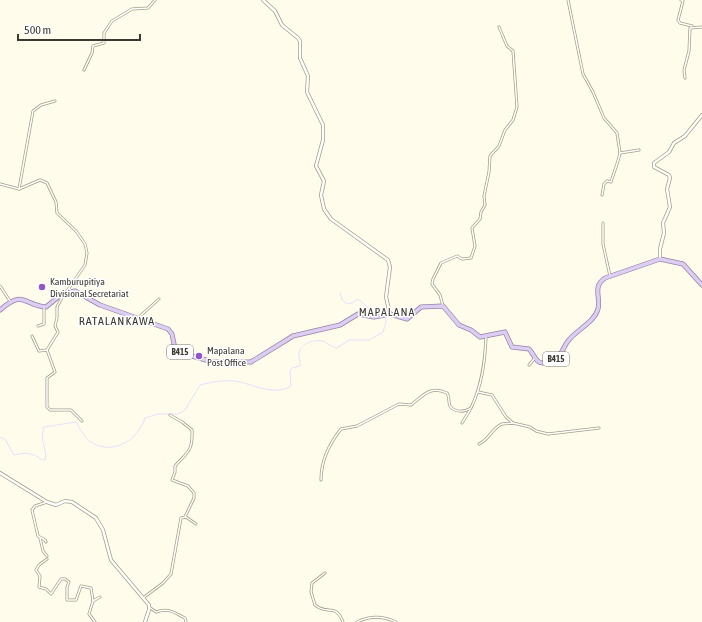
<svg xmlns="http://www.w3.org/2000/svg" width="702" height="622" font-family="'Asap Condensed',sans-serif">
  <rect width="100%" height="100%" fill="#fffcec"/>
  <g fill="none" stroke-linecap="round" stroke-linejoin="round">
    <g stroke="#eadefd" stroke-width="1">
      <polyline points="340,293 342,300 347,304 352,303 358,299 374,313 381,314"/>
      <path d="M0,437L5,439L14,455C25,452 34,453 42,460H45C48,449 39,442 44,427L76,422C80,429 85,438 91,442C113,456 138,440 145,418L158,414H178L185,410L200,385C211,382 223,380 234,381C252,383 273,397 291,386L290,371L292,368L300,366C301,361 297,355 300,350C302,343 316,339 323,341C328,343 331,347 337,348L349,340H369L383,332L386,322L385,317"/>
    </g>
    <defs>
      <g id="minor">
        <polyline points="568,0 583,74 593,92 604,118 617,133 620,153 639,150"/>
        <polyline points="681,0 683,1 678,20 680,23 692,26"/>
        <polyline points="84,70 92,53 93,46 104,43 104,33 112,21 132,9 148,8 155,0"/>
        <polyline points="685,78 684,70 689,51 690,28 702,27"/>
        <polyline points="0,184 19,189 40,180 47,183 56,202 57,213 76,231 85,244 87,253 85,265 67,291"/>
        <polyline points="19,189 33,111 41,105 55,101"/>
        <path d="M602,195L604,184L607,181L611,182C614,172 618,163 620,153"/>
        <polyline points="603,223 603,244 610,276"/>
        <polyline points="0,286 10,301"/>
        <polyline points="64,294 57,307 57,318 55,326 58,332 47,350 55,372 47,378 47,407 50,410 71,410 82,421"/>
        <polyline points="443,306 440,295 432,284 433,279 441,263 457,256 462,259 471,258 475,246 472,228 480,219 481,212 485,205 484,196 489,172 490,156 499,146 505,130 513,120 517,107 513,51 507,46 499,27"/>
        <polyline points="138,318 159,299"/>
        <polyline points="38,326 44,324 44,307"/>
        <polyline points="32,336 39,351 47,350"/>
        <polyline points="529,365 535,358"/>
        <polyline points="478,392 492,395 506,417 513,423 530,427 536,431 548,434 599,428"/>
        <path d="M170,415L182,422L192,430C193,452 187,452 175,466V472L172,480L188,486L194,493V498L185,517"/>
        <polyline points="462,423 470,410"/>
        <path d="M479,444C489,440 492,428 502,424C506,423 509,424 513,423"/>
        <path d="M321,480C321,461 329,444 341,429L357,426L399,404L411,405C423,396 430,385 447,393C450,397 448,402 450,406C455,413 465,412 471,408C482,385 485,362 486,337"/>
        <polyline points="40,538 43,551 47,556"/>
        <polyline points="46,542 45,540 38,536 32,510 35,506 47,502"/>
        <polyline points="47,559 39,565 36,570 40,576 39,587 46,589 51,594 61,579 65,579 69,582 67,587 67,600 76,600 81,586 91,588 93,601 89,614 95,622"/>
        <path d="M325,573L312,583L311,592L315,605C328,616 335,602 343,622"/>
        <polyline points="143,598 163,583 171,574 181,518 186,517 196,524"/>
        <polyline points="93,601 100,597"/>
        <path d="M149,607L156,612C168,607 175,613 185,618L186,622"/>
        <path d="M357,622C369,616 383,616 396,622"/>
      </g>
      <polyline id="tertiary" points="660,259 660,249 664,233 663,223 670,207 667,189 670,178 669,175 654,167 654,163 669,152 674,143 685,136 702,115"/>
      <g id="secondary">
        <polyline points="263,0 275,11 282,25 298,38 300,41 300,58 308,76 307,92 323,125 323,140 316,166 324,181 321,195 324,209 331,219 388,260 390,267 386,297 390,314"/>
        <polyline points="0,473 47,502 56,505 65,501 72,502 96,518 103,530 111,560 149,605 149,610 145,622"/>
      </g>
      <path id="primary" d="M0,310C24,289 23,305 46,307L63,293L75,291L100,305L168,329L172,334L175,349L181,353L213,362H251L293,336L340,325L358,314L374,317L390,314L407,319L421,307L443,306L459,325L471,330L480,337L505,332L512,347L529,349C534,354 536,364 544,363C549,363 555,360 558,357C563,352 564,346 568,341C576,330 594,323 598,309C601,297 592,287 605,278L660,259L683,264L702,285"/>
    </defs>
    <use href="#minor" stroke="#a39f85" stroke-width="3"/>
    <use href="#tertiary" stroke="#a39f85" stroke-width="4"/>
    <use href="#secondary" stroke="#a39f85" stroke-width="4"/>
    <use href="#primary" stroke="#9583a8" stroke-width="5"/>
    <use href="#minor" stroke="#fff" stroke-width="1.5"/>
    <use href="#tertiary" stroke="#fff" stroke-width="2.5"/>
    <use href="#secondary" stroke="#fff" stroke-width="2.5"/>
    <use href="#primary" stroke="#ddcdf2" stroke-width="3.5"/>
  </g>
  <g fill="#9156cd" stroke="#fff" stroke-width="1.5">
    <circle cx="42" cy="287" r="4"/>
    <circle cx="199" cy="356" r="4"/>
  </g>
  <g text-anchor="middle" stroke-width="3" stroke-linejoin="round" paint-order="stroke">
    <g fill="#fff" stroke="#76746d" stroke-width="1">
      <rect x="167" y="345" width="26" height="14" rx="3"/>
      <rect x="543" y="352" width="26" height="14" rx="3"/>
    </g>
    <g font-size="9" font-weight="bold" fill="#3b392f">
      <text x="180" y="355">B415</text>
      <text x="556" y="362">B415</text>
    </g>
    <g font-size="10" fill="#3b392f" stroke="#fff" text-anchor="start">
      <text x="50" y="285">Kamburupitiya<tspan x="50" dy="12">Divisional Secretariat</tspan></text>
      <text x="207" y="354">Mapalana<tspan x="207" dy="12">Post Office</tspan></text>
    </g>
    <g font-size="12" letter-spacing="1" fill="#3b392f" stroke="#fff">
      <text x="387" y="316">MAPALANA</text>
      <text x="117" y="325">RATALANKAWA</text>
    </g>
  </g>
  <path d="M18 34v6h122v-6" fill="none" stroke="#3b392f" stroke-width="2"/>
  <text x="24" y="34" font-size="12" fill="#3b392f" stroke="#ffffff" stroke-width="3" paint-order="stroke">500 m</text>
</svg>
